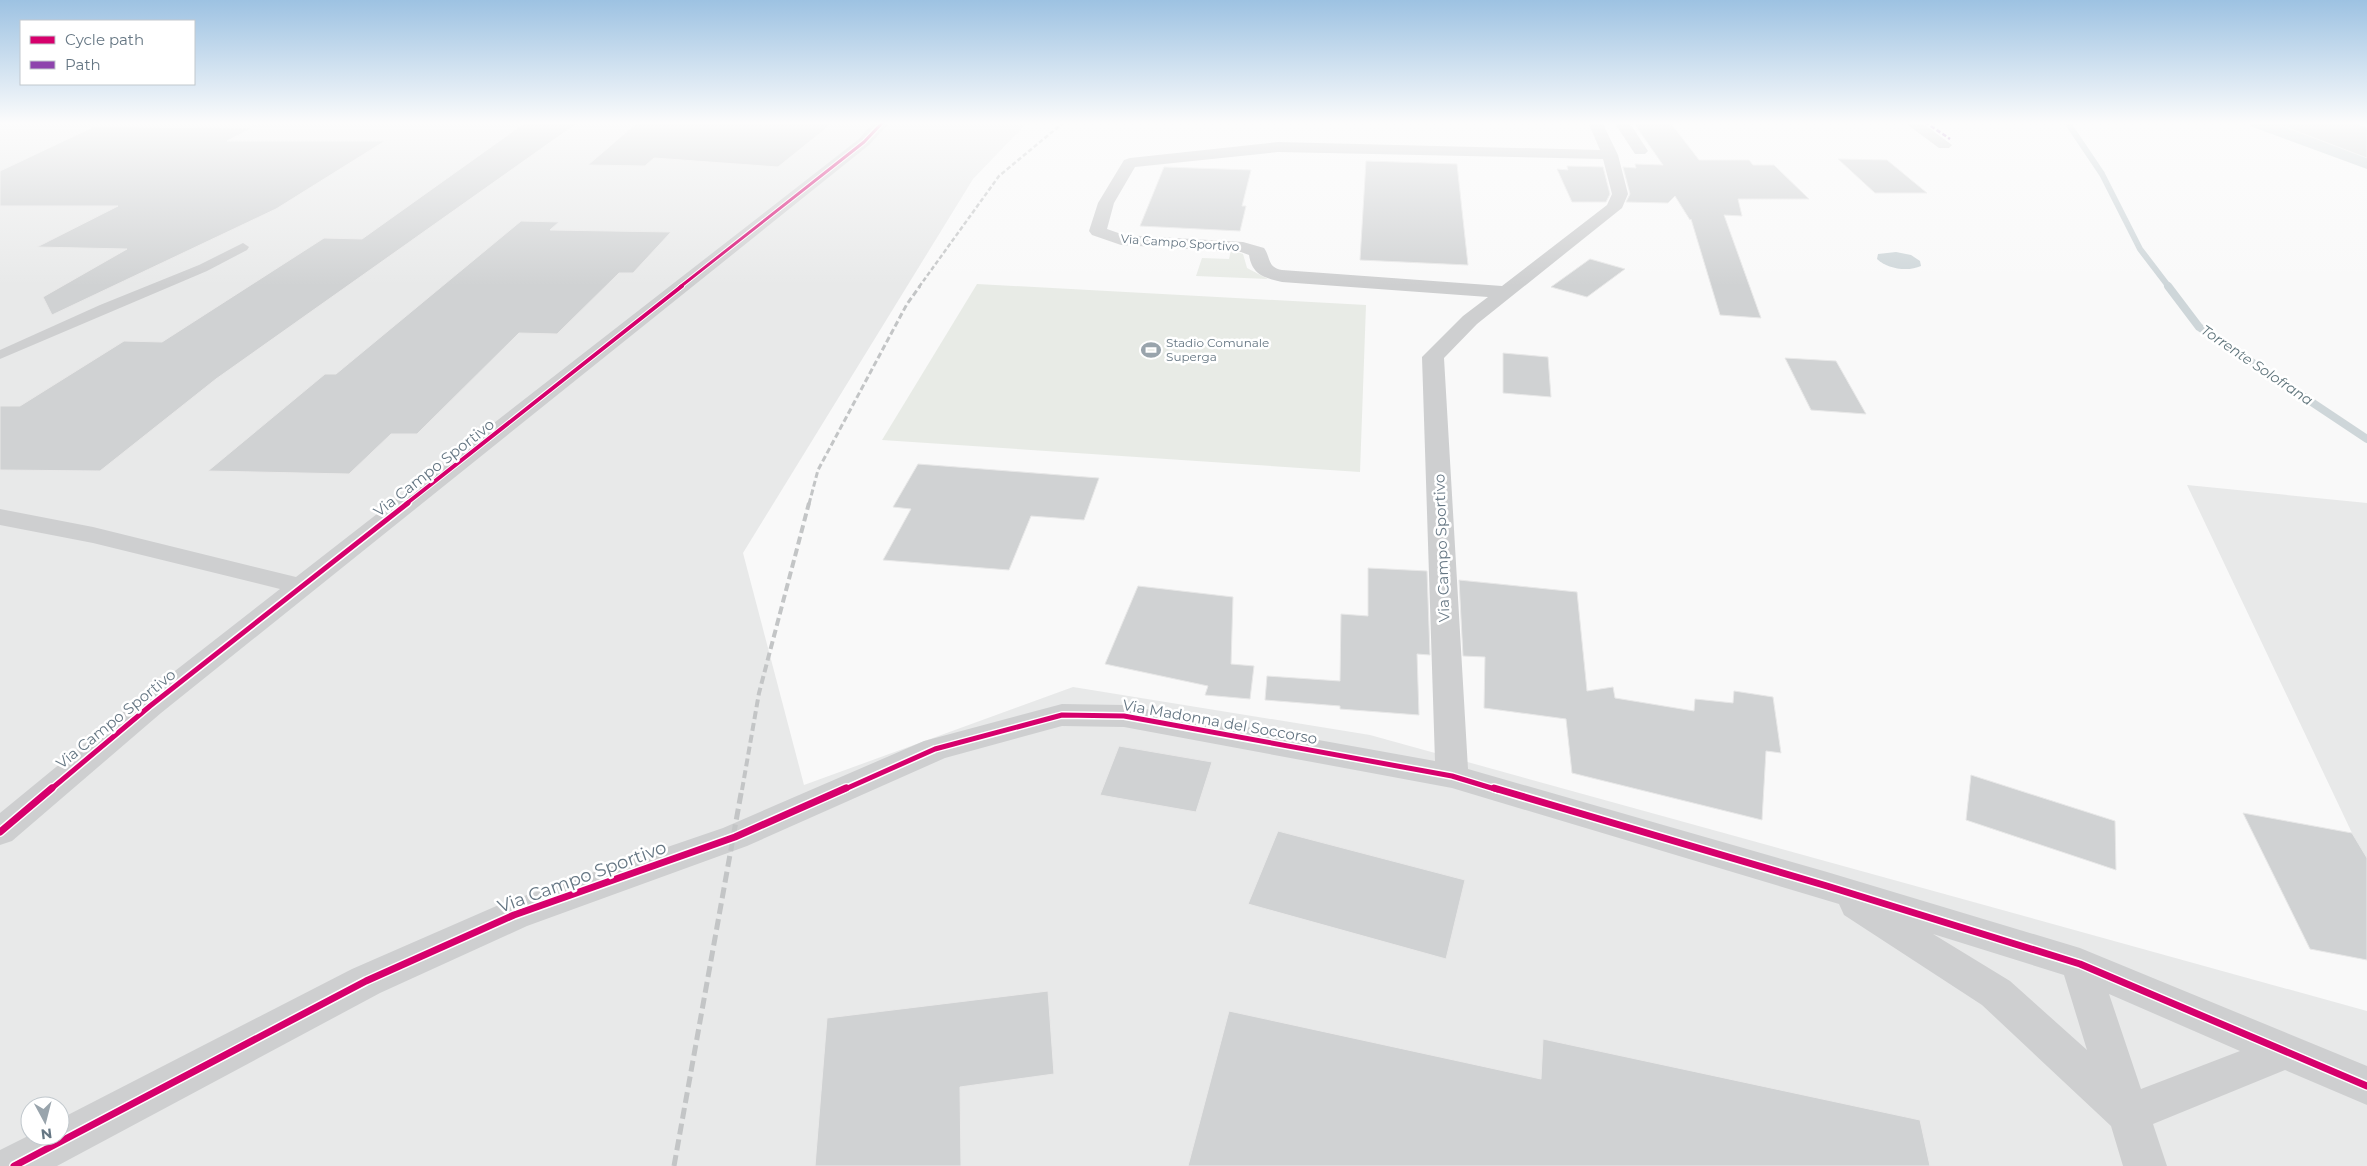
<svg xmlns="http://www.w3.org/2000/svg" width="2367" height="1166" font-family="Montserrat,sans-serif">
  <rect width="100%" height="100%" fill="#f9f9f9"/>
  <g fill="#e8e9e9" fill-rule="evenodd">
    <path d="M0,122H1028L973,179L743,553L804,785L1073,687L1370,735L2367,1011V1166H0ZM30,1106H60V1136H30Z"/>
    <polygon points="2187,485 2367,503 2367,865 2352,833"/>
  </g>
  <g fill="#e8ebe6">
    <polygon points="1231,250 1243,254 1247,268 1268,279 1196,276 1202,258 1229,259"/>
    <polygon points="977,284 1366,305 1360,472 882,440"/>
  </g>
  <path fill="#ced6d9" d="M1896,252L1911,255L1920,261L1921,266C1908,272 1887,269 1877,259L1878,254Z"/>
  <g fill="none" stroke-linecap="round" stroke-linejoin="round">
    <polyline stroke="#ced6d9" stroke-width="6" points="2067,122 2102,174 2140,249 2169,287"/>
    <polyline stroke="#ced6d9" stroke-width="8" points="2168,286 2199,327 2367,439"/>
    <polygon fill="#ced6d9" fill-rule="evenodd" points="2248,122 2275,122 2367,156 2367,169 2250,126"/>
  </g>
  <g fill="#d0d2d3" stroke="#e8e8e8">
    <polygon points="526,122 579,122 216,379 100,471 0,470 0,406 20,406 124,341 162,342 324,238 362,239"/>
    <polygon points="638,122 834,122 778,167 654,158 645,166 588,165"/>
    <polygon points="1633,122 1670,122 1699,160 1749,160 1753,165 1774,165 1809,199 1738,199 1742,216 1724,215 1761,318 1720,315 1691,219 1690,220 1675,196 1668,203 1626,202 1630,194 1623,167 1636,168 1635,164 1663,165"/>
    <polygon points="2281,122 2355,122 2367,128 2367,158 2280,125"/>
    <polygon points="93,127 252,128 227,141 385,141 276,209 52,315 43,297 127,249 37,247 118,206 0,206 0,171"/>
    <polygon points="1838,159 1887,160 1927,193 1875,193"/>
    <polygon points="1366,161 1457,164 1468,265 1360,260"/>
    <polygon points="1567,166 1603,167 1610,194 1606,202 1572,202 1557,169 1568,170"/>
    <polygon points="1164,167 1251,170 1242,206 1246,206 1240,231 1140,226"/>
    <polygon points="521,221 559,222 550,230 671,232 633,273 619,273 557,334 519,333 417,434 391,434 349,474 208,471 325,374 336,374"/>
    <polygon points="1590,259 1625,269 1587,297 1551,287"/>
    <polygon points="1503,353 1548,357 1551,397 1503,393"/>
    <polygon points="1785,358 1836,361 1866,414 1811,410"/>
    <polygon points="918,464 1099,478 1084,520 1031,516 1009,570 883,560 911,509 893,507"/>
    <polygon points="1368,568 1427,571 1430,655 1417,654 1419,715 1340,709 1340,706 1265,700 1267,676 1340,681 1341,614 1368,616"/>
    <polygon points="1459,580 1577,592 1587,691 1613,687 1615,698 1694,711 1695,699 1733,703 1734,691 1773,697 1781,753 1766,751 1762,820 1572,773 1566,719 1484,708 1485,657 1463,656"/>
    <polygon points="1138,586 1233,597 1231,664 1254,666 1250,699 1205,695 1208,686 1105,664"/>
    <polygon points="1119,746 1212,762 1196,812 1100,795"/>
    <polygon points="1971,775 2115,821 2116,870 1966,820"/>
    <polygon points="2243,813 2352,833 2367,858 2367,960 2310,949"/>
    <polygon points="1278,831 1465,880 1446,959 1248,904"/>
    <polygon points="1048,991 1054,1074 960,1087 961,1166 815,1166 827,1018"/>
    <polygon points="1229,1011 1541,1079 1543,1039 1920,1120 1930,1166 1188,1166"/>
  </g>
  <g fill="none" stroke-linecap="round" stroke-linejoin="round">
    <polygon fill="#cecfd0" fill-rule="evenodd" points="243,243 249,247 247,250 207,271 0,359 0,350 100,305 199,265"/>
    <g fill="#cecfd0" fill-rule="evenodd">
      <polygon points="874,122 890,122 869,145 161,713 12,841 0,845 0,813 139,699 280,589 93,543 0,525 0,509 93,527 296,577 859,139"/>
      <path d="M1588,122H1602L1618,155L1628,194L1622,208L1477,324L1444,358L1468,769L1827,872L2080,948L2367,1066V1105L2285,1070L2153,1124L2167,1166H2123L2111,1126L1982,1005L1844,915L1839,904L1452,788L1124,727L1062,726L945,758L747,846L527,926L380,993L57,1166H0V1150L30,1135L60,1136V1119L352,969L501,904L723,828L924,741L1062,704L1124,705L1435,761L1422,357L1463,316L1488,297L1282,282C1265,278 1252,275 1249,255L1241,252L1121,245L1092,235L1089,231L1098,203L1124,160L1130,158L1278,142L1600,150ZM1278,152L1603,159L1612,194L1607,205L1502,286L1282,270C1267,267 1271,258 1264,248L1243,242L1124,235L1107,229L1114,203L1135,167ZM1933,934L2064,975L2087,1050L2010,981ZM2109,994L2240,1051L2141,1089Z"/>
      <polygon points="1614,122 1629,122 1648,151 1645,154 1635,154"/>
      <polygon points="1904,122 1921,122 1952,145 1949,148 1939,148"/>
    </g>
    <polyline stroke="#c3c5c6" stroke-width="2.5" stroke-dasharray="4.5 2.5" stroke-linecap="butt" points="919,287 999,176 1064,122"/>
    <polyline stroke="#c3c5c6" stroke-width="3" stroke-dasharray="6 3" stroke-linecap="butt" points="809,504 818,470 907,304 920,286"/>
    <polyline stroke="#c3c5c6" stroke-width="4" stroke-dasharray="8 4" stroke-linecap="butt" points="742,790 759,693 809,503"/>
    <polyline stroke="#c3c5c6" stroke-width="5" stroke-dasharray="11 5" stroke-linecap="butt" points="674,1166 742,788"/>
    <polyline stroke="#8e44ad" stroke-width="2.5" stroke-dasharray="4.5 2.5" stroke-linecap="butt" points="1925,122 1950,139"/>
    <defs>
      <polyline id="cycleway-far3" points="680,287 864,142 883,122"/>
      <polyline id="cycleway-far2" points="406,504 682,286"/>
      <g id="cycleway-far1">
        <polyline points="50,790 150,706 408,503"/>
        <polyline points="843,790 935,749 1062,715 1124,716 1452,776 1498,790"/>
      </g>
      <g id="cycleway">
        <polyline points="1494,788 1827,886 2080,964 2367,1086"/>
        <polyline points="0,832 52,788"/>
        <polyline points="14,1166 366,981 514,915 735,837 846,788"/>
      </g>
    </defs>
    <use href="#cycleway-far3" stroke="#fff" stroke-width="5"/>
    <use href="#cycleway-far2" stroke="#fff" stroke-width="6"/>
    <use href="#cycleway-far1" stroke="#fff" stroke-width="8"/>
    <use href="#cycleway" stroke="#fff" stroke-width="10"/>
    <use href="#cycleway-far3" stroke="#d6006c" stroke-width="3"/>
    <use href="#cycleway-far2" stroke="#d6006c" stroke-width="4"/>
    <use href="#cycleway-far1" stroke="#d6006c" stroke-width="5"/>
    <use href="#cycleway" stroke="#d6006c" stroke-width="7"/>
  </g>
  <linearGradient id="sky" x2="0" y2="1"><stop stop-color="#9dc2e2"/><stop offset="0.43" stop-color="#fcfcfc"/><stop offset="1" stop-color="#fcfcfc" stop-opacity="0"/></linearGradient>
  <rect width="2367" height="286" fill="url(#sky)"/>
  <defs>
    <symbol id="stadium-bare" viewBox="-9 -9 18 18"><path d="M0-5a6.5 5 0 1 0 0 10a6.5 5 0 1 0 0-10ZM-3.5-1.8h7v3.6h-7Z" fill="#99a4ac" stroke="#fff" stroke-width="2.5" paint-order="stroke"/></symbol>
  </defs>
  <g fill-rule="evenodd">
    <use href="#stadium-bare" x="1137" y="336" width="28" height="28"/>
  </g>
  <g text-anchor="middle" stroke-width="5" stroke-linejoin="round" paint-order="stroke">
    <g font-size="12" fill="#657683" stroke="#fff">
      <text transform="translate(1180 243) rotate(4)" y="4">Via Campo Sportivo</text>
    </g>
    <g font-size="12" fill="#657683" stroke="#fff" text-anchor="start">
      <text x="1166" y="347">Stadio Comunale<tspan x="1166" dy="14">Superga</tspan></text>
    </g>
    <g font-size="14" font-style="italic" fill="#60757c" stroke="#fff">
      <text transform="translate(2257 365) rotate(34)" y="5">Torrente Solofrana</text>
    </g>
    <g font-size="15" fill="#657683" stroke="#fff">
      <text transform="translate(434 468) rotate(-38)" y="5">Via Campo Sportivo</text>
      <text transform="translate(1442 548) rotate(-92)" y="5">Via Campo Sportivo</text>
      <text transform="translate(116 719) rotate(-39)" y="5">Via Campo Sportivo</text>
      <text transform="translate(1220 722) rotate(10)" y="5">Via Madonna del Soccorso</text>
    </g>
    <g font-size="18" fill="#657683" stroke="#fff">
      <text transform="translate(582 877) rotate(-20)" y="6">Via Campo Sportivo</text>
    </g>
  </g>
  <rect x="20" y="20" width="175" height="65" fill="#ffffff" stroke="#c1c8cd"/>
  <rect x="30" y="36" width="25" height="8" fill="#d6006c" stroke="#c1c8cd"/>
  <text x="65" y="45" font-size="15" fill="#657683">Cycle path</text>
  <rect x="30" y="61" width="25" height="8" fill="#8e44ad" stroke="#c1c8cd"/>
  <text x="65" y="70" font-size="15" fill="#657683">Path</text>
  <g transform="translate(45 1121) rotate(173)"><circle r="24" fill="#ffffff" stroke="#c1c8cd"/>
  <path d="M0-4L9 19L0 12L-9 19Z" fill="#99a4ac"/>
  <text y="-8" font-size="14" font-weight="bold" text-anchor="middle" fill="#657683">N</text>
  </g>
</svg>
